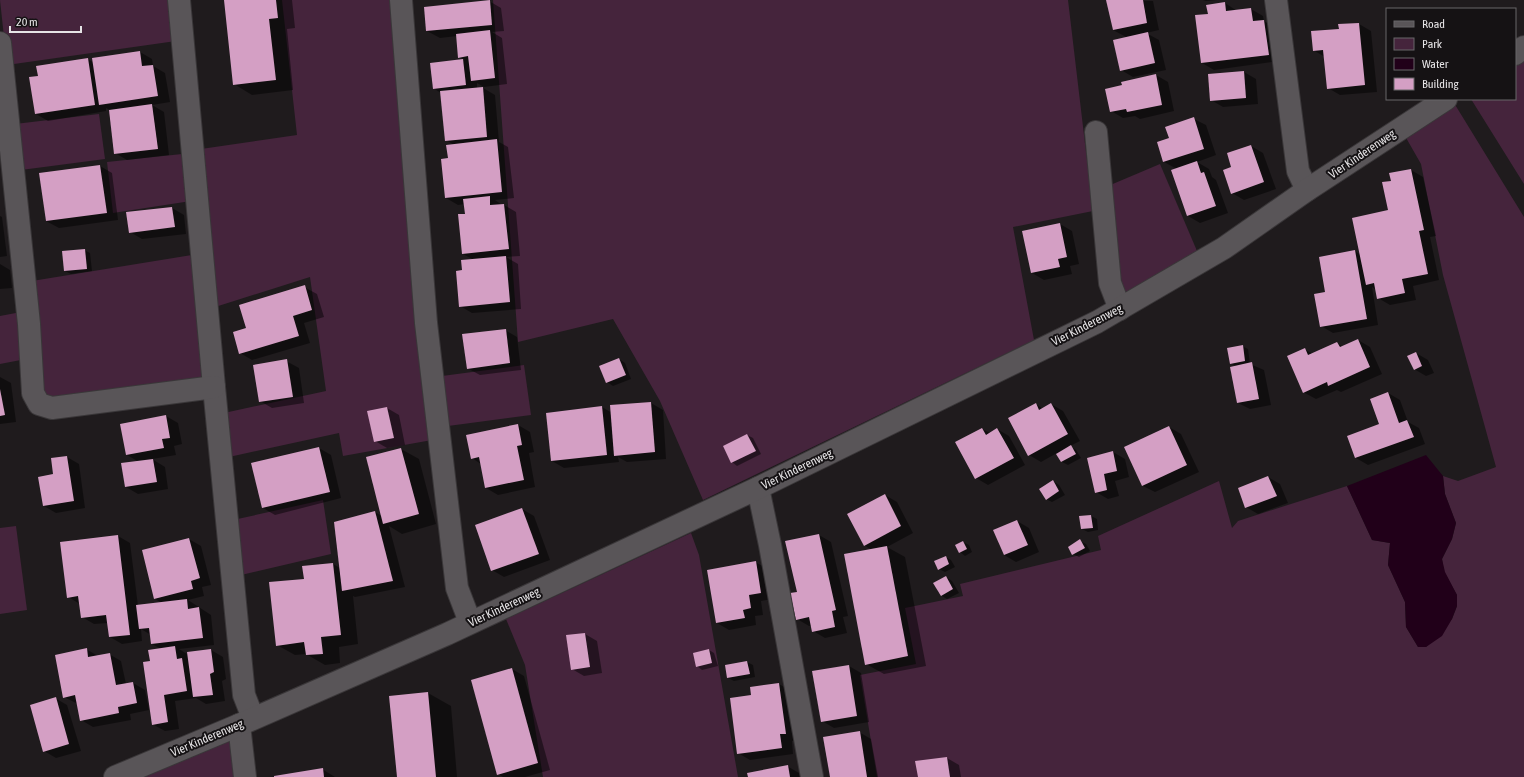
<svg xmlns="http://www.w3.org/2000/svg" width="1524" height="777" font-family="'Asap Condensed',sans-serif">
  <rect width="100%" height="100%" fill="#1f1b1d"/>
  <g fill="#45243c">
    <polygon points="0,0 172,0 176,41 7,65"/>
    <polygon points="282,0 394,0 432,440 343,456 339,433 229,457 224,413 326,391 310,277 212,308 201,149 297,135"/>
    <polygon points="493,0 1068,0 1093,211 1013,227 1034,340 703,500 660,401 613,319 518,342"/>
    <polygon points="1524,55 1524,184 1471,99 1515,99 1515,61"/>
    <polygon points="1454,103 1524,217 1524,777 877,777 860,675 916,664 905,608 963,596 960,584 1101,550 1098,536 1219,481 1232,528 1238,521 1347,486 1372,540 1390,543 1388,565 1405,602 1406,627 1418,647 1426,647 1452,619 1457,606 1457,595 1444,572 1442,559 1452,539 1456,523 1445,494 1443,476 1458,481 1496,467 1443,275 1421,164 1405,136"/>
    <polygon points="99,114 105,159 21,170 15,124"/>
    <polygon points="182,154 187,163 191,201 113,213 107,162"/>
    <polygon points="1160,164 1197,251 1129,292 1123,292 1108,186"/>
    <polygon points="198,254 205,380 62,403 42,393 32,281"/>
    <polygon points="21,312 26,359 0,364 0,316"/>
    <polygon points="524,365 531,415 448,426 442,376"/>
    <polygon points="323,500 331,554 241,575 233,520"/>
    <polygon points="16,526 27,610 0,614 0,528"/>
    <polygon points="691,533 699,555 738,777 543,777 525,665 506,619"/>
    <polygon points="231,739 235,777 141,777"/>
  </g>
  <polygon fill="#210019" points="1426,455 1443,476 1445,494 1456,523 1452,539 1442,559 1445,572 1457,595 1457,606 1452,619 1442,636 1426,647 1418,647 1406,627 1405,602 1388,565 1390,543 1372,540 1347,486"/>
  <g fill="#0007">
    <polygon points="225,0 292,0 295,28 287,29 293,90 252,95 234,84"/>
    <polygon points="1111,0 1153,1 1159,30 1146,33 1159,40 1166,70 1133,77 1121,70 1128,38 1113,30"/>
    <polygon points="1203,0 1217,0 1206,1"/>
    <polygon points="489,1 501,8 504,31 492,32 502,38 507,84 484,87 477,83 477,89 483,88 495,95 499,142 508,147 514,198 495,200 502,205 504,205 516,212 520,256 506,257 518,264 521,309 472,313 460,306 463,270 474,260 463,254 466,215 465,204 458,205 446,198 449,158 454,145 446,140 441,93 433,88 431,64 465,60 459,57 457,36 440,38 427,31"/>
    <polygon points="1225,3 1237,11 1251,9 1263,16 1264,21 1276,28 1280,61 1214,70 1202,63 1209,15"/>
    <polygon points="1359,24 1371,31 1377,92 1340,95 1328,88 1325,57 1313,50 1340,30"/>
    <polygon points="140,52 152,59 153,66 165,73 170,102 152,105 164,112 169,155 127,160 115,153 110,110 106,108 106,111 48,121 36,114 39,77 87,59 93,62"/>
    <polygon points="1244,72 1256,79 1258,104 1223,107 1211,100"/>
    <polygon points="1156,75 1168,82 1174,111 1140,119 1135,116 1123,118 1111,111"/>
    <polygon points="1194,119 1206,125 1216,155 1197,162 1209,169 1212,177 1216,180 1228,213 1200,223 1188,216 1177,169 1164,162 1170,138"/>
    <polygon points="1251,146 1263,153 1276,189 1244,200 1232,193 1232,167"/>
    <polygon points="100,166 112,173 118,220 59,228 46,221"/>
    <polygon points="1411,170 1423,177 1436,236 1430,237 1439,280 1413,286 1416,300 1390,305 1378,298 1377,290 1372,287 1378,325 1333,333 1321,326 1326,293 1355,251 1361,255 1389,211 1392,181"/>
    <polygon points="172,208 184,215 186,234 142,239 130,232"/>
    <polygon points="0,216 2,217 7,256 0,257"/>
    <polygon points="1060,224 1072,231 1079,264 1070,266 1072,274 1044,280 1032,273"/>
    <polygon points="84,250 90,253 92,271 71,274 65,271"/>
    <polygon points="0,264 10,270 12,288 0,289"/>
    <polygon points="304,287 317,294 324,317 304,323 310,343 252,360 240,353 247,328"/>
    <polygon points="505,330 517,337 521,370 480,375 467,368"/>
    <polygon points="1358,340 1370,347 1382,374 1341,392 1337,390 1316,399 1303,392 1304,349 1313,354 1337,343 1343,347"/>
    <polygon points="1242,346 1248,349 1250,364 1264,370 1271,405 1250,409 1238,403 1236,366 1230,363"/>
    <polygon points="1416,353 1428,360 1434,373 1426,376 1414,369"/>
    <polygon points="619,359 625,363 631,379 613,386 607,382"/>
    <polygon points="286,361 299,368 304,403 272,408 260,401"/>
    <polygon points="0,377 11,383 16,422 0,424"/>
    <polygon points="1388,393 1400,400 1408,422 1419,428 1425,444 1368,465 1356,458 1348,436 1380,424"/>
    <polygon points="651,403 663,410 666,459 627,462 618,457 619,462 564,468 552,461 602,407 612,413"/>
    <polygon points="1036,404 1043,409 1051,404 1063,411 1080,441 1070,446 1076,450 1081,458 1068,465 1062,462 1057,453 1041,462 1029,455"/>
    <polygon points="387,408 399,415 405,445 387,448 375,441"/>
    <polygon points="166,416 178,423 182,444 174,446 176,455 152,459 165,467 168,489 138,494 126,487 139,462 127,455"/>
    <polygon points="518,425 530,432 534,452 529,453 535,487 498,495 486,488 481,464 472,458"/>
    <polygon points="1169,427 1181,434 1199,472 1155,492 1143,486"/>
    <polygon points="982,429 990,433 997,429 1009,436 1025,465 988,485 976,478"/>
    <polygon points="747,435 753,438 761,454 737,466 732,462"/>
    <polygon points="319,448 331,455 341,498 275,515 263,508"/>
    <polygon points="401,449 419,459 436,524 402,534 389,526 405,587 355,597 353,596 358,644 339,647 340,663 325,665 306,654 295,655 277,645 305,579 333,564 340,568 375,512 382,516 367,458"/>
    <polygon points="1113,452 1125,459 1129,477 1115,481 1119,496 1108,499 1096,492"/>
    <polygon points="67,457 79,464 85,508 56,513 44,506 54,475"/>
    <polygon points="1268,477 1280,484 1288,503 1258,514 1246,507"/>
    <polygon points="1053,481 1059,485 1065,495 1052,502 1046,499"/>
    <polygon points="885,495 897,502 913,533 887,547 905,557 926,666 884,674 866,664 872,550 864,545"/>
    <polygon points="522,509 534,516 550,560 504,577 492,570"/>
    <polygon points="1091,516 1097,519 1098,530 1088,532 1082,529"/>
    <polygon points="1017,521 1029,528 1039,552 1016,562 1004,555"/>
    <polygon points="819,535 831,542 848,616 843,617 847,633 825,638 813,631 812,626 809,626 797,619 798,593"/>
    <polygon points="118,536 130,543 138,606 162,603 155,599 189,539 201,546 211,585 202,587 204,596 188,600 211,615 214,645 179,649 187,654 211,650 223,657 226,679 222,681 225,701 206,704 196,698 175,701 179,729 165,731 152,724 161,649 152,644 151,635 141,629 142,641 122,644 110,637 108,623 94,624 82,617 80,604 68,597 61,543"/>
    <polygon points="1080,541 1086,544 1090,551 1079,557 1073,554"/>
    <polygon points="963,542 969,545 972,552 965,556 960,552"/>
    <polygon points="945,557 951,560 955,567 945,572 939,569"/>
    <polygon points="755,562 768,569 773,599 761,601 763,615 755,616 756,625 729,630 717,623"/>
    <polygon points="946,577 952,581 959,593 947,599 942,596 935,584"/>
    <polygon points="585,634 597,641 602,673 584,676 572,669"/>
    <polygon points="86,649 98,656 109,654 121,661 126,684 133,683 145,690 149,710 130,714 131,720 93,727 81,720 78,704 64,697"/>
    <polygon points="709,650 714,653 718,666 702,670 697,666"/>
    <polygon points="747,662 753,665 755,677 734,681 728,678 726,665"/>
    <polygon points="849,666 861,673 869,722 834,728 822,721"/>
    <polygon points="512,669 524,676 550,770 525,777 503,777 498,774"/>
    <polygon points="779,684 791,691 797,740 792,741 793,754 750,760 738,753 752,696"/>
    <polygon points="428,693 451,706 457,777 398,777"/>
    <polygon points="55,698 67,705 81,751 56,758 44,751"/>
    <polygon points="859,732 871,739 878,777 831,777"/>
    <polygon points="947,758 959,765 961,777 919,777"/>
    <polygon points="787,766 799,773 800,777 749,777"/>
    <polygon points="322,769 335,777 275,777"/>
  </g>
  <g fill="#d49fc4">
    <polygon points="224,0 276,0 278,18 269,19 276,80 233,85"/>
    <polygon points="490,0 492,25 426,31 424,7"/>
    <polygon points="1106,0 1143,0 1147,23 1113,30"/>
    <polygon points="1225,2 1226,11 1251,8 1253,21 1264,20 1269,55 1201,63 1195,15 1208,14 1206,5"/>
    <polygon points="1359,23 1365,85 1327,89 1323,50 1313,51 1311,31 1339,29 1338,24"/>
    <polygon points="490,30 495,78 471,81 468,56 458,58 456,34"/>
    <polygon points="1148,32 1155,63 1120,71 1113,40"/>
    <polygon points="140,51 142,66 153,65 158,96 99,105 92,58"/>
    <polygon points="88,58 95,105 35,114 29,77 38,76 36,66"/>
    <polygon points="463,59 466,85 433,89 430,63"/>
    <polygon points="1244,71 1246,98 1210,101 1208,74"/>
    <polygon points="1156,74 1162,105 1127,112 1126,109 1110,112 1105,89 1122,85 1121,82"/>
    <polygon points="483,87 487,137 445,141 440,91"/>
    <polygon points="152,104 158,149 114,154 109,110"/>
    <polygon points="1194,117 1204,149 1163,162 1157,142 1169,138 1165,127"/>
    <polygon points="497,139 502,192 445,198 441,159 448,158 446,145"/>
    <polygon points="1251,145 1264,182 1231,194 1223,170 1231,167 1227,153"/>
    <polygon points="1197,161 1201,173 1204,172 1216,206 1187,216 1171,170"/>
    <polygon points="100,165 107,213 46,221 39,173"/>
    <polygon points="1411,169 1424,230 1419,231 1428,274 1402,279 1405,293 1377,299 1374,283 1366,285 1352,218 1388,210 1382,182 1391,181 1389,173"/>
    <polygon points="490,196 490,205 504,204 509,249 462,254 458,214 465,214 463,199"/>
    <polygon points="172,207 175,227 129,233 126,212"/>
    <polygon points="1060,223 1067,257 1058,259 1060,267 1031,273 1022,231"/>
    <polygon points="85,249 87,269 64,271 62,251"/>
    <polygon points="1355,250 1367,319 1320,327 1314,294 1325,292 1319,257"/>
    <polygon points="506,256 510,302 459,307 456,271 462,270 461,260"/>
    <polygon points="305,285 312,310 293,316 299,336 239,354 233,332 246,328 239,305"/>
    <polygon points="506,329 510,363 467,369 462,334"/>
    <polygon points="1358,339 1370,367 1328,386 1327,382 1303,393 1287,356 1305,348 1308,355 1337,342 1340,347"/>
    <polygon points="1243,345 1245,361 1230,364 1227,348"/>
    <polygon points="1416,352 1422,366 1414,370 1407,356"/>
    <polygon points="619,358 626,375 606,383 599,366"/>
    <polygon points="287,359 293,397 259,402 253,365"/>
    <polygon points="1252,362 1259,399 1237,403 1230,367"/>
    <polygon points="0,389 5,415 0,416"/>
    <polygon points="1388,392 1399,423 1407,420 1414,437 1355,458 1347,436 1379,424 1370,399"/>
    <polygon points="651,402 655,452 614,456 610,405"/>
    <polygon points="1036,403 1039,410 1051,403 1068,434 1028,456 1008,418"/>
    <polygon points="602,406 607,455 551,461 546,413"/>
    <polygon points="387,407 394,438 374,442 367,411"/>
    <polygon points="166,415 170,438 162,439 164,448 126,455 120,424"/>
    <polygon points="518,424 522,445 517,446 524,480 485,488 479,457 471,459 466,435"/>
    <polygon points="1169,426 1187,465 1142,486 1124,447"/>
    <polygon points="982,428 986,435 997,428 1014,458 975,479 955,442"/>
    <polygon points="747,434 756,451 731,463 723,446"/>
    <polygon points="1071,445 1076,454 1061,462 1056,454"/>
    <polygon points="319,447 330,492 262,508 251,463"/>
    <polygon points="401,448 419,514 383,524 366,457"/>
    <polygon points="1113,451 1117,471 1104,474 1107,490 1095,493 1087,458"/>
    <polygon points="67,456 74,501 43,506 38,477 53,474 51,458"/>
    <polygon points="153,459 157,482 125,487 121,463"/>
    <polygon points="1268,476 1277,496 1245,508 1238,488"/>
    <polygon points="1053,480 1059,491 1046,500 1039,489"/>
    <polygon points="885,494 901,526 864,546 847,514"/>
    <polygon points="522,508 539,554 491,571 475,525"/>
    <polygon points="375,511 393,581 342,591 334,522"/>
    <polygon points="1091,515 1093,528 1081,529 1079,516"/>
    <polygon points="1017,520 1028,545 1004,555 993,530"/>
    <polygon points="819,534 836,610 832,611 835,627 812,632 809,617 796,620 790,593 797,592 785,541"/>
    <polygon points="118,535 130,635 109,637 106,615 81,618 78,596 67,598 60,542"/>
    <polygon points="189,538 200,578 191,581 193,589 154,599 142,550"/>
    <polygon points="1080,539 1085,548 1072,555 1068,547"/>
    <polygon points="963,541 967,549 959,553 955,545"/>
    <polygon points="887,546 908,656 865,665 844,554"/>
    <polygon points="946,556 949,564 938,570 934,561"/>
    <polygon points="756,561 761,593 749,595 751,608 743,610 745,618 716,623 707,570"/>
    <polygon points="333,563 341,635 321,637 323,654 306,655 304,642 276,646 269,582 304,579 302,566"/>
    <polygon points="946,576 953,589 941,596 933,583"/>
    <polygon points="187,599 188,609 199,607 203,638 151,644 149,628 139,629 136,605"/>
    <polygon points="585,633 590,667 571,670 566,635"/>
    <polygon points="175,646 177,659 182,658 187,691 164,695 168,722 152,725 143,662 150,661 148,650"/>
    <polygon points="87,648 88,657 110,653 116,685 133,682 137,703 118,707 119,713 80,721 75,695 63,698 55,655"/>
    <polygon points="211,649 214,672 210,674 213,695 193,697 187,652"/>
    <polygon points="709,649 712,663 696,667 693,653"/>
    <polygon points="747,661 750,674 727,678 725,665"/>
    <polygon points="849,665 857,716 821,722 812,671"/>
    <polygon points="512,668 538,763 497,775 471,680"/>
    <polygon points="779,683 786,734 780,734 782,748 737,754 730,698 751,695 750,687"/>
    <polygon points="428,692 436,777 397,777 389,696"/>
    <polygon points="56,697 69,744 43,752 30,705"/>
    <polygon points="860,731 867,777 830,777 823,737"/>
    <polygon points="947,757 950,777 918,777 915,761"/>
    <polygon points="788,765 790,777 748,777 747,773"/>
    <polygon points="323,768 324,777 274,777 274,776"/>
  </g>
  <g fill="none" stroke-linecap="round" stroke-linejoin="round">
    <defs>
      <g id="minor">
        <polyline points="179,0 214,387 244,695 253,718"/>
        <polyline points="401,0 426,323 457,588 470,622"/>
        <polyline points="1276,0 1298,171 1307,190"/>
        <polyline points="0,43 29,324 33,393 39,404 52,408 214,387"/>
        <polyline points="1515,54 1524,47"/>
        <polyline points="1096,132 1110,283 1120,309"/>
        <polyline points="758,488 770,545 812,777"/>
        <polyline points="239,725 245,777"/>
        <polyline points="115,777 239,725 447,634 758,488 1097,322 1224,248 1307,190 1446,99"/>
      </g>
    </defs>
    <use href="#minor" stroke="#3a3739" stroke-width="24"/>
    <use href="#minor" stroke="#595558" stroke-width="22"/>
  </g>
  <g text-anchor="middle" stroke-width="4" stroke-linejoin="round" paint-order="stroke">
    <g font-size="12" fill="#e6e4e6" stroke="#151214">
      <text transform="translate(1362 154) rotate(-34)" y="4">Vier Kinderenweg</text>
      <text transform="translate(1087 325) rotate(-27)" y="4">Vier Kinderenweg</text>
      <text transform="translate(797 469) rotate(-26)" y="4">Vier Kinderenweg</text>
      <text transform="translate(504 607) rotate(-25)" y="4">Vier Kinderenweg</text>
      <text transform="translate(207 738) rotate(-23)" y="4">Vier Kinderenweg</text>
    </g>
  </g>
  <rect x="1386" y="8" width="130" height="92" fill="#151214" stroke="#696668"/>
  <rect x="1394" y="21" width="20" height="6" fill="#595558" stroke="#696668"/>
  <text x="1422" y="28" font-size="12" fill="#e6e4e6">Road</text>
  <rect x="1394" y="38" width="20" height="12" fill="#45243c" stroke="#696668"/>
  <text x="1422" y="48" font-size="12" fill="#e6e4e6">Park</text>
  <rect x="1394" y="58" width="20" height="12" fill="#210019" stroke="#696668"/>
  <text x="1422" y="68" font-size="12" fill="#e6e4e6">Water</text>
  <rect x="1394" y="78" width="20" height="12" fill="#d49fc4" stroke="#696668"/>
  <text x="1422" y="88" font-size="12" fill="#e6e4e6">Building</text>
  <path d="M10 26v6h71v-6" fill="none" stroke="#e6e4e6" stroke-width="2"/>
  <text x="16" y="26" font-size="12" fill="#e6e4e6" stroke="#151214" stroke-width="3" paint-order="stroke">20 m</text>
</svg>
